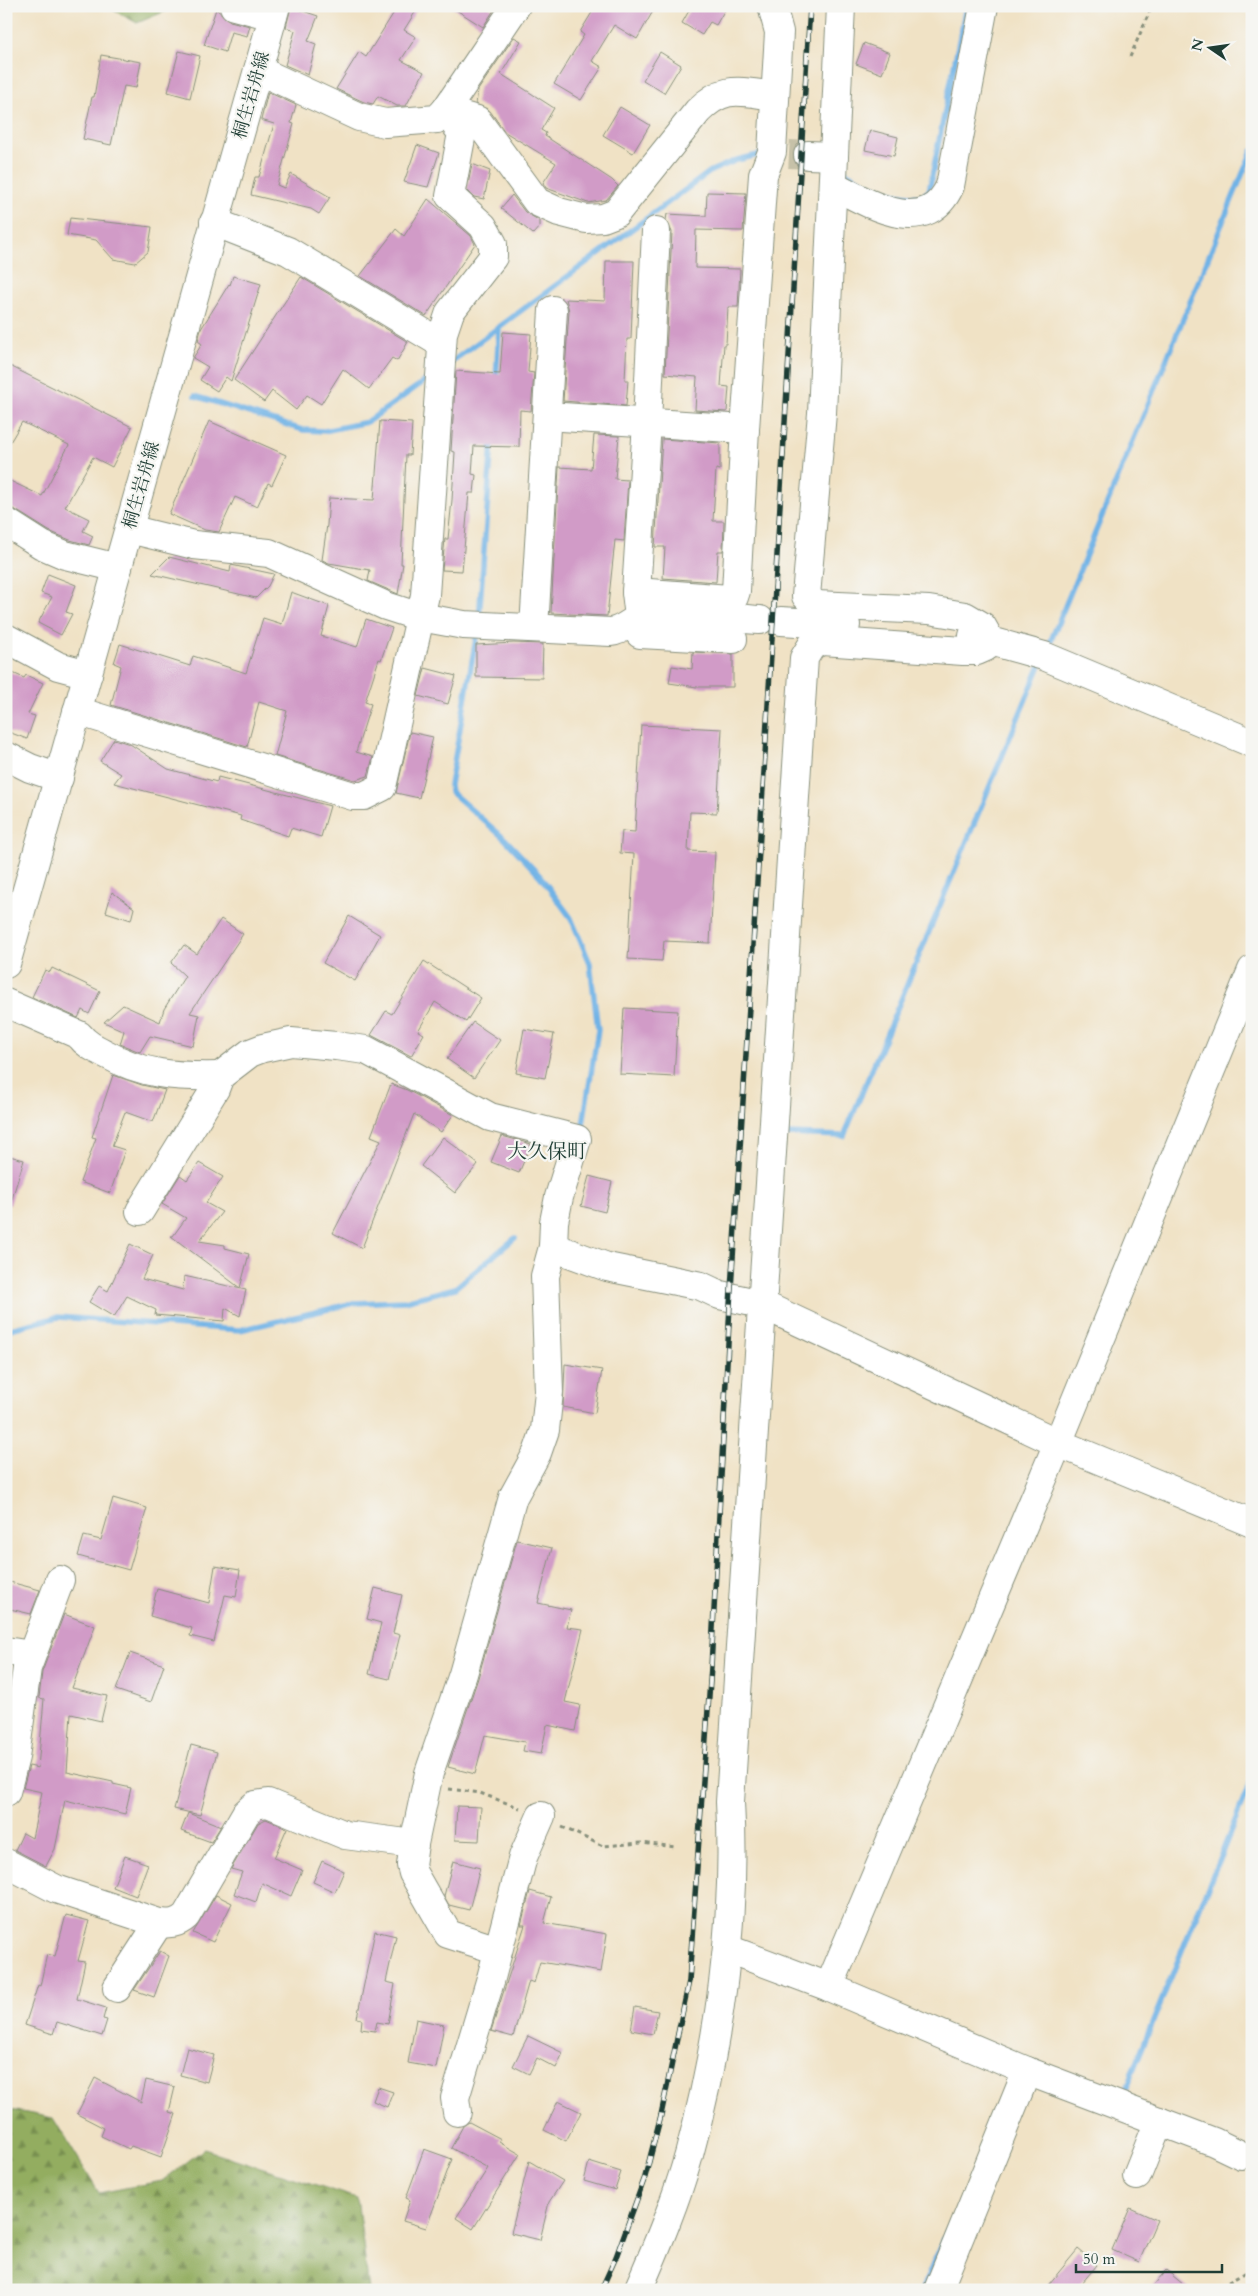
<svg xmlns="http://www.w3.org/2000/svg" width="1258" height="2296" font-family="Cardo,'Noto Serif JP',serif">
  <defs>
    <pattern id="forest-firs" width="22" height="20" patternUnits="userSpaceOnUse" patternTransform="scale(1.25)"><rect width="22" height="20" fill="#93ad60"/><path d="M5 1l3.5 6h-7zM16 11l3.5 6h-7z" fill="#778e50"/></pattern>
  </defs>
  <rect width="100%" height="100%" fill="#f6f6f2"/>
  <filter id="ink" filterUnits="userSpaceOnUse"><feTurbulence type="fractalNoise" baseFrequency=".02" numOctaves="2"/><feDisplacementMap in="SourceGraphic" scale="10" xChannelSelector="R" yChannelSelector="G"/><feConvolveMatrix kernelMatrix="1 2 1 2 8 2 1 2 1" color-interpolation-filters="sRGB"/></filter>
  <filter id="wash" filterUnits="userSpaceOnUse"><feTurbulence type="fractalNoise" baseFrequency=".0096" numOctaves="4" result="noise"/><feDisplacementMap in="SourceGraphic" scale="20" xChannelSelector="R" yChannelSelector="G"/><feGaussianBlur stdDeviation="1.12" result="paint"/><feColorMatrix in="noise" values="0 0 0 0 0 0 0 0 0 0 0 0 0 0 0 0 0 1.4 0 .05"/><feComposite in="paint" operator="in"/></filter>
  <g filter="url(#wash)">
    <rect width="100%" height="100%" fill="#f0e2c5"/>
    <g fill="url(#forest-firs)" stroke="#59754a">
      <polygon points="106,6 178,6 137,23"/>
      <polygon points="6,2109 53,2118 99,2193 162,2181 204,2149 357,2198 369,2290 6,2290"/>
    </g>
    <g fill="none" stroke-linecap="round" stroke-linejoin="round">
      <g stroke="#71b3e6" stroke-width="5.5">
        <path d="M846,172C872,188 890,196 921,197L929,191L966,6"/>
        <polyline points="450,363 711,171 737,160 762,154"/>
        <polyline points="496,379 499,328"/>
        <polyline points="195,396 303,430 324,431 367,422 432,376"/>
        <polyline points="479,619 492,441"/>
        <polyline points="477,633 450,785 451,792 505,839 540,876 571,918 590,963 598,1030 583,1124"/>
        <polyline points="1047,650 1252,151"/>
        <polyline points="788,1134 844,1136 1041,663"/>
        <polyline points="6,1330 58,1317 240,1330 354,1303 405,1301 455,1288 515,1238"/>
        <polyline points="1117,2093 1123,2095 1252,1779"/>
        <polyline points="922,2290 951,2223"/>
      </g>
    </g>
    <g id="blocks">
      <g fill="#d19bc7">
        <polygon points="398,6 419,6 404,30 416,37 401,60 424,72 406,106 397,106 378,96 373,104 364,102 336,89 359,52 366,57"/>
        <polygon points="450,6 488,6 494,10 483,27"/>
        <polygon points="596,6 656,6 637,39 614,25 592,61 602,67 581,100 554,84 584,35 580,32"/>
        <polygon points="686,6 727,6 716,25 710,22 702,35 682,23 690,9"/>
        <polygon points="291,7 318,16 308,41 316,44 308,75 285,65 295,31 286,27"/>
        <polygon points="216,9 230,21 250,26 247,36 231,32 225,52 204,45"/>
        <polygon points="514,37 521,41 501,74 554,108 541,130 546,133 545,136 612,180 618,186 606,200 588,203 546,188 543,183 556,163 505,132 490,111 476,104 478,90"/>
        <polygon points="864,43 890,53 882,74 856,64"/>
        <polygon points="179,51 200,56 190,98 168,92"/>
        <polygon points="660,52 681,65 664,93 643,80"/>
        <polygon points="101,55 141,62 136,88 124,86 111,145 83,139 92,97 94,97"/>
        <polygon points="268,92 296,105 291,123 294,124 277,185 284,188 291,174 330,197 319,214 311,209 251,195 255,177 259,177 274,124 261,120"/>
        <polygon points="620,107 650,125 633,153 603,135"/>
        <polygon points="870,130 898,137 894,156 865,150"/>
        <polygon points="417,145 439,153 428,187 404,182"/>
        <polygon points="472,164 490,171 484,199 474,197 467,190"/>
        <polygon points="707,192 746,193 743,231 696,230 695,268 740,269 738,307 728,307 726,344 724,344 721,386 729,387 727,412 695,410 697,377 665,374 672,232 666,220 667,214 706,216"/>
        <polygon points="512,195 525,212 540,221 540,226 533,234 501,208"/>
        <polygon points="428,199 471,236 475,244 426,316 360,276 396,229 404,236"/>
        <polygon points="70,218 152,227 148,252 135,263 113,259 96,240 67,235"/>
        <polygon points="606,261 634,261 631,339 627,339 625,380 628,380 626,406 563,401 569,311 566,299 605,301"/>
        <polygon points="233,276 261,284 231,381 226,377 217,391 200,380 208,367 193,358 202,344 198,341 201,329 229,284 230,285"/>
        <polygon points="301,277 408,342 397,361 392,358 369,389 343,369 321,404 307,395 296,410 272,391 264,402 234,380"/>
        <polygon points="503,332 531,334 528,372 534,373 531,411 520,410 519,447 474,446 472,474 476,475 474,493 469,493 462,571 442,570 445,539 448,539 452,500 455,452 451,451 456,371 500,374"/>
        <polygon points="6,364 132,427 112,467 93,457 65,507 89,519 83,531 93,536 89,545 70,540 49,531 14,509 6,506 6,479 42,496 69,445 22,422 6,449"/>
        <polygon points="209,421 286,455 272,485 268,483 257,507 235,497 219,532 205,530 169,514"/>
        <polygon points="380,421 412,423 410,455 406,455 401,564 403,564 398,594 368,581 370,570 329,563 322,560 327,525 329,498 374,500"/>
        <polygon points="594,435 619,436 615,479 628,480 624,541 615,540 607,616 551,613 559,467 591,469"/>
        <polygon points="662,439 720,443 720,470 716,469 713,521 724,521 723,551 718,551 716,582 663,578 665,547 655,547"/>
        <polygon points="169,557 230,572 231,565 274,574 268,586 256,598 152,574"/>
        <polygon points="48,574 76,585 66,612 72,614 61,635 38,623 52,597 41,593"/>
        <polygon points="291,592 329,606 321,636 357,647 366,619 392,628 381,660 379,659 365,702 371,704 356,752 373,757 368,776 355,780 275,756 287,711 259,702 247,747 111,705 121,666 114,663 120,644 190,666 193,656 246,673 263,618 282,624"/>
        <polygon points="514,643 543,644 542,678 476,677 476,645"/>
        <polygon points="693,652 733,654 733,687 697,687 669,683 672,666 692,669"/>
        <polygon points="425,668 456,676 448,704 418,696"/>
        <polygon points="6,670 24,678 26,675 43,683 28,714 35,716 27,739 6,731"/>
        <polygon points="641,725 722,729 717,813 690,812 688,851 715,852 710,943 664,941 662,961 628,959 634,854 620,853 622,831 635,832"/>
        <polygon points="410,732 433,737 419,798 396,793"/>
        <polygon points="114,739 130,744 168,769 217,782 218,777 330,806 321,837 291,828 288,836 240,820 241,816 114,783 121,774 100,761"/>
        <polygon points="112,892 134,908 131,920 106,912"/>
        <polygon points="349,916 380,935 355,981 323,963"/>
        <polygon points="221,919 243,934 190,1013 199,1015 193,1046 150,1036 140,1052 120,1044 124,1031 104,1022 123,1005 160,1022 164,1009 185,976 171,963 184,945 197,954"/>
        <polygon points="424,961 481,998 466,1022 435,1002 418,1031 424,1034 411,1056 371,1035 386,1011 392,1014"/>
        <polygon points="52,968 100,991 89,1014 82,1010 78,1018 32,997 45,970 50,972"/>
        <polygon points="624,1008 678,1011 674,1077 620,1074"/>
        <polygon points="473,1022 500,1040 474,1078 447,1059"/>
        <polygon points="524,1029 554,1034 545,1078 516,1073"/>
        <polygon points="113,1075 142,1085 165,1090 153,1122 125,1112 112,1146 125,1150 110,1193 80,1182 96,1138 92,1137"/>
        <polygon points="391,1084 407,1090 453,1115 441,1132 414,1114 362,1248 333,1233 381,1140 371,1136"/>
        <polygon points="502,1136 531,1144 519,1173 491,1162"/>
        <polygon points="443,1137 478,1164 455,1193 421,1166"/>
        <polygon points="6,1155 24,1160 10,1205 6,1205"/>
        <polygon points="199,1163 223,1177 206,1203 222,1212 199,1241 225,1245 225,1248 249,1254 240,1288 171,1236 173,1236 186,1218 162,1204 180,1175 187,1180"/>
        <polygon points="589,1176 612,1182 605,1212 581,1206"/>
        <polygon points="130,1244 153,1255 142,1279 183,1290 184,1276 246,1290 240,1316 225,1308 224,1321 155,1315 156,1310 127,1296 114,1317 89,1302 99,1286 108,1291"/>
        <polygon points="565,1364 602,1370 595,1413 563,1407"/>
        <polygon points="113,1498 147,1508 129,1570 78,1556 84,1536 101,1540"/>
        <polygon points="517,1540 552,1548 538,1603 571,1610 567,1627 583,1629 565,1702 580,1705 575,1731 547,1725 541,1754 523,1751 525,1742 485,1735 475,1774 448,1767 478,1678"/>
        <polygon points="215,1566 240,1570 236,1597 225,1595 214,1642 190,1636 192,1628 150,1616 157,1589 209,1603"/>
        <polygon points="6,1581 40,1590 31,1614 6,1608"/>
        <polygon points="375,1588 402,1595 393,1633 400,1635 389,1679 369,1674 381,1623 367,1619"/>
        <polygon points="64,1614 95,1626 72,1688 107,1696 101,1721 71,1714 67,1772 113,1782 113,1784 131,1788 125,1814 65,1800 55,1849 46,1866 15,1850 23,1833 32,1838 42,1792 23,1788 29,1766 38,1768 44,1699 39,1698 42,1672"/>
        <polygon points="130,1653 164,1665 151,1702 116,1690"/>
        <polygon points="191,1745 217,1752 200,1815 174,1809"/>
        <polygon points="457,1806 481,1807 479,1841 455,1840"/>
        <polygon points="188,1813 221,1826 211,1842 181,1831"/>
        <polygon points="266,1819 287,1828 274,1858 302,1870 291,1896 262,1883 256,1902 234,1894 242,1872 231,1869 258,1823"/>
        <polygon points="125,1856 148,1864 136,1896 113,1887"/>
        <polygon points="322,1861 344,1871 335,1892 313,1882"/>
        <polygon points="453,1861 480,1868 469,1910 449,1905 444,1896"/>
        <polygon points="530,1891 551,1897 544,1923 607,1934 601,1972 540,1962 534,1983 529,1981 513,2037 491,2031 525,1925 521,1925"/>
        <polygon points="216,1895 232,1903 213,1942 193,1933"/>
        <polygon points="66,1915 89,1921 78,1961 85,1962 77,1999 106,2008 103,2019 107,2020 102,2036 57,2022 53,2034 25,2025 38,1985 40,1986 47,1954 55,1956"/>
        <polygon points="375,1931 396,1936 386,1982 395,1984 388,2024 377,2022 375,2031 361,2029 362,2019 357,2018"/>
        <polygon points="160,1951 169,1956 154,1997 134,1990"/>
        <polygon points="635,2007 658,2011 653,2034 631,2030"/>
        <polygon points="416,2019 444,2025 436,2068 408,2063"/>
        <polygon points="528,2036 563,2053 556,2068 537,2058 529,2074 513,2066"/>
        <polygon points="187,2048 214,2055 207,2082 180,2075"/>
        <polygon points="95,2078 141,2102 146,2080 175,2087 169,2112 176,2114 161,2157 131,2146 129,2149 101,2136 104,2128 77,2114"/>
        <polygon points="378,2087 393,2092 387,2107 373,2101"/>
        <polygon points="558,2101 581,2112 566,2141 544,2130"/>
        <polygon points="469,2122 501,2139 499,2142 520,2154 473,2229 456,2218 488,2168 451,2148 463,2126"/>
        <polygon points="424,2149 452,2159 426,2228 403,2221 410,2200 406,2198"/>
        <polygon points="529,2161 563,2181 549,2202 540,2240 511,2233"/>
        <polygon points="589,2162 621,2172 615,2190 584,2181"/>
        <polygon points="1130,2208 1157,2220 1139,2262 1112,2250"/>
        <polygon points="1078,2249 1097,2265 1076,2290 1044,2290"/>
        <polygon points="1166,2270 1190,2290 1150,2290"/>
      </g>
    </g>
  </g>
  <g filter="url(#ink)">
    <use href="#blocks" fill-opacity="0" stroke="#88907c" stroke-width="1"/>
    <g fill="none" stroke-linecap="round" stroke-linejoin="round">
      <polyline stroke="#c6c1a8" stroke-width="28" stroke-dasharray="28 14" stroke-linecap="butt" points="789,154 808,155"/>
      <defs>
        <g id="minor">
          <polyline points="234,6 273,16"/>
          <polyline points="258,70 359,117 385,123 437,119 445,111 516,6"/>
          <path d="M445,111L477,120L537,202L559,212L586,219L603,218L616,213L698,111C725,84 740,92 775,96"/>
          <polyline points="808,155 834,156"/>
          <path d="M833,185C869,204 926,239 950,186L984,6"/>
          <polyline points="214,222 288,251 442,344"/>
          <polyline points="547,416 745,429"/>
          <polyline points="6,522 42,545 65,555 118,568"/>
          <path d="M129,529L194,545L269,553L386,606L420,617L464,625L611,632C625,630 632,619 645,616C678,610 726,618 760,620"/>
          <polyline points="636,592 729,599 734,597 736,591 745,429 763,175 772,152 779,32 772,6"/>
          <polyline points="638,609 636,592 647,423 656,231"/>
          <polyline points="781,621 846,625"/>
          <polyline points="631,624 640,634 733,639"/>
          <polyline points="534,628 553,310"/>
          <polyline points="973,636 1044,656 1252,743"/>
          <polyline points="6,638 58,666 88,674"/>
          <polyline points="77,711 353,796 364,796 382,787 425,595 443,333 450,312 493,257 493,244 483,226 450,196 462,133 445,111"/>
          <polyline points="6,756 30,768 59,778"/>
          <path d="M6,1003L79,1035C86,1044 94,1048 104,1053C143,1075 176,1077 220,1076"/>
          <polyline points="140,1211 215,1089 220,1076 250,1053 263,1048 291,1042 336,1046 366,1050 490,1117 577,1139 559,1197 554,1222 553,1247 545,1276 549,1392 545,1430 537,1453 513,1497 463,1674 429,1773 414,1844 411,1865 413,1873 448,1934 498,1950"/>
          <polyline points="553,1247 607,1267 701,1286 720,1295 761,1304 1058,1443 1252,1523"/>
          <polyline points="6,1651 31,1655"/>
          <polyline points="6,1792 15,1757 27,1668 60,1580"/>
          <path d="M6,1863L56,1889L159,1923C170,1924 177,1924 186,1916L246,1813L255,1805L268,1803L345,1835L414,1844"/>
          <polyline points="728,1949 829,1987 1027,2071 1214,2142 1241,2155"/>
          <polyline points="829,1987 1058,1443 1252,970"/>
          <polyline points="117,1988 159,1923"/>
          <polyline points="457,2112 455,2098 491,1978 523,1857 541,1816"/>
          <polyline points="1137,2176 1159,2121"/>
          <path d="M638,2290C657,2246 676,2201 689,2155C719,2044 737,1917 730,1802L804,658L812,645L823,641L963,651H977L986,647L990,640L982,626L965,616L929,610L816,605L806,596L822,413L841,6"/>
          <polyline points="938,2290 1027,2071"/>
        </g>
        <polyline id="major" points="6,964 276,6"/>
      </defs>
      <use href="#minor" stroke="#88907c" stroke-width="30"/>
      <use href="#major" stroke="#88907c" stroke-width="30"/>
      <g stroke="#88907c" stroke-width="3" stroke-dasharray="4 4" stroke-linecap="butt">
        <polyline points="1130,57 1152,6"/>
        <polyline points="449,1789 480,1793 520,1808"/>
        <polyline points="562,1827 603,1846 641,1843 676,1847"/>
        <polyline points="1214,2290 1252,2269"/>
      </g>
      <use href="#minor" stroke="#fff" stroke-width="28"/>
      <use href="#major" stroke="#fff" stroke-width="28"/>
      <defs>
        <polyline id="rail" points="601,2290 616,2257 645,2177 661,2115 689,1981 711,1667 730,1305 763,788 810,6"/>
      </defs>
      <use href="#rail" stroke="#1f3d34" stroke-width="5.5"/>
      <use href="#rail" stroke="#f6f6f2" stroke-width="4" stroke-dasharray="11" stroke-linecap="butt"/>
    </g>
  </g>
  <g text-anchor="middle" stroke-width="4.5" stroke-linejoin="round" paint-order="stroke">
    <g font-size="18" fill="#1f3d34" stroke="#f6f6f2">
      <text transform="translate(251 95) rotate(-74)" y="6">桐生岩舟線</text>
      <text transform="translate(141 485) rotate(-74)" y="6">桐生岩舟線</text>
    </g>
    <g font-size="20" fill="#1f3d34" stroke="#f6f6f2">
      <text x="547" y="1158">大久保町</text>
    </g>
  </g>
  <rect width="1258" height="2296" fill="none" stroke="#f6f6f2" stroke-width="25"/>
  <g transform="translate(1210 48) rotate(283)" stroke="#f6f6f2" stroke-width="4" paint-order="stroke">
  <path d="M0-4L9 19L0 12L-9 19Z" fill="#1f3d34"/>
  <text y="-8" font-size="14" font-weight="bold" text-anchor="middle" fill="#1f3d34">N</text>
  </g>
  <path d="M1076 2264v8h146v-8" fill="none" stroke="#1f3d34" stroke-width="2.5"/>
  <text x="1083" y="2264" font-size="15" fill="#1f3d34" stroke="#f6f6f2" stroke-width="4" paint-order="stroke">50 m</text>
</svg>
